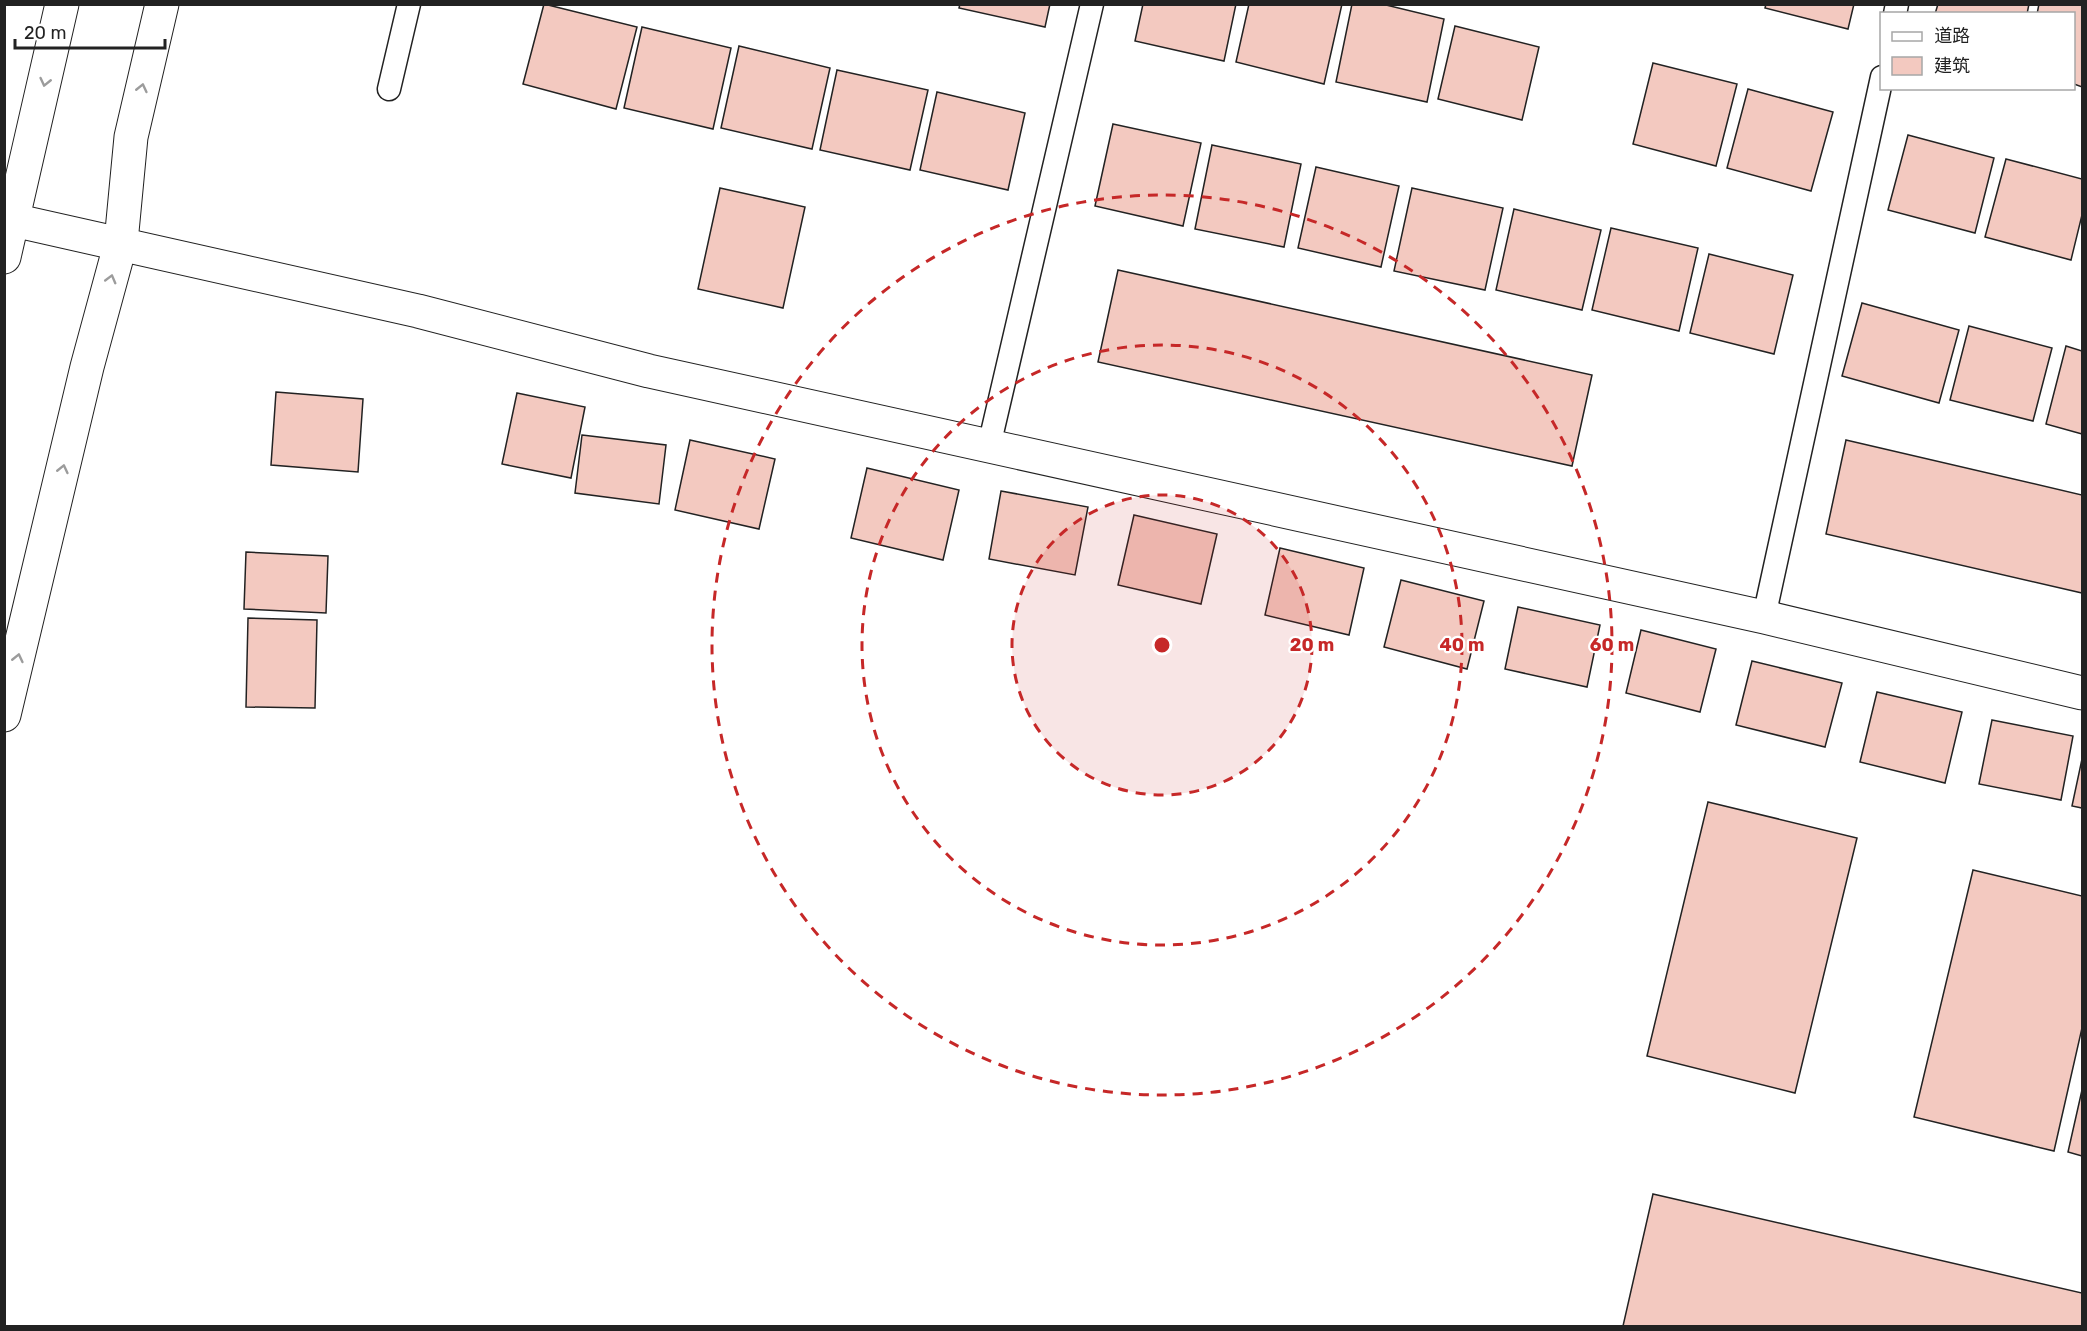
<svg xmlns="http://www.w3.org/2000/svg" width="2087" height="1331" font-family="Rubik,'Noto Sans SC',sans-serif">
  <rect width="100%" height="100%" fill="#fff"/>
  <g fill="#f3c9c0" stroke="#222" stroke-width="1.5">
    <polygon points="544,4 637,27 616,109 523,84"/>
    <polygon points="960,4 1050,4 1045,27 959,8"/>
    <polygon points="1143,4 1236,4 1224,61 1135,41"/>
    <polygon points="1249,4 1342,4 1324,84 1236,62"/>
    <polygon points="1352,4 1382,4 1444,19 1427,102 1336,82"/>
    <polygon points="1766,4 1854,4 1848,29 1765,8"/>
    <polygon points="1938,4 2029,4 2027,14 1935,14"/>
    <polygon points="2039,4 2082,4 2082,87 2074,84 2074,14 2037,14"/>
    <polygon points="1455,26 1539,47 1522,120 1438,99"/>
    <polygon points="642,27 731,48 713,129 624,108"/>
    <polygon points="739,46 830,68 812,149 721,128"/>
    <polygon points="1653,63 1737,84 1716,166 1633,144"/>
    <polygon points="837,70 928,90 910,170 820,150"/>
    <polygon points="1748,89 1833,112 1811,191 1727,168"/>
    <polygon points="937,92 1025,113 1008,190 920,170"/>
    <polygon points="1113,124 1201,143 1183,226 1095,206"/>
    <polygon points="1908,135 1994,158 1975,233 1888,210"/>
    <polygon points="1212,145 1301,164 1284,247 1195,229"/>
    <polygon points="2006,159 2082,179 2082,215 2071,260 1985,237"/>
    <polygon points="1316,167 1399,186 1381,267 1298,248"/>
    <polygon points="720,188 805,207 783,308 698,289"/>
    <polygon points="1412,188 1503,208 1485,290 1394,271"/>
    <polygon points="1514,209 1601,230 1582,310 1496,290"/>
    <polygon points="1611,228 1698,248 1679,331 1592,310"/>
    <polygon points="1709,254 1793,275 1774,354 1690,333"/>
    <polygon points="1118,270 1592,375 1572,466 1098,362"/>
    <polygon points="1862,303 1959,330 1939,403 1842,376"/>
    <polygon points="1969,326 2052,348 2033,421 1950,400"/>
    <polygon points="2066,346 2082,351 2082,434 2046,424"/>
    <polygon points="276,392 363,399 358,472 271,465"/>
    <polygon points="517,393 585,407 571,478 502,464"/>
    <polygon points="582,435 666,445 659,504 575,493"/>
    <polygon points="690,440 775,459 759,529 675,510"/>
    <polygon points="1846,440 2082,495 2082,593 1826,534"/>
    <polygon points="867,468 959,490 943,560 851,538"/>
    <polygon points="1001,491 1088,507 1075,575 989,559"/>
    <polygon points="1134,515 1217,534 1201,604 1118,585"/>
    <polygon points="1280,548 1364,568 1349,635 1265,615"/>
    <polygon points="246,552 328,556 326,613 244,609"/>
    <polygon points="1401,580 1484,601 1467,669 1384,647"/>
    <polygon points="1518,607 1600,625 1587,687 1505,669"/>
    <polygon points="248,618 317,620 315,708 246,707"/>
    <polygon points="1641,630 1716,649 1700,712 1626,693"/>
    <polygon points="1752,661 1842,683 1825,747 1736,725"/>
    <polygon points="1877,692 1962,712 1945,783 1860,762"/>
    <polygon points="1992,720 2073,736 2061,800 1979,784"/>
    <polygon points="2082,759 2082,808 2072,806"/>
    <polygon points="1708,802 1857,838 1795,1093 1647,1056"/>
    <polygon points="1973,870 2082,896 2082,1028 2054,1151 1914,1117"/>
    <polygon points="2082,1090 2082,1156 2068,1152"/>
    <polygon points="1653,1194 2082,1293 2082,1326 1623,1326"/>
  </g>
  <g fill="none" stroke-linecap="round" stroke-linejoin="round">
    <defs>
      <g id="lane">
        <polyline points="1895,14 1897,4"/>
        <polyline points="389,89 409,4"/>
        <polyline points="989,446 1092,4"/>
        <polyline points="1764,617 1882,77"/>
      </g>
      <polyline id="secondary" points="13,220 418,311 649,371 1764,617 2082,693"/>
      <g id="primary">
        <polyline points="4,257 62,4"/>
        <polyline points="4,715 87,367 121,242 131,137 162,4"/>
      </g>
    </defs>
    <use href="#lane" stroke="#222" stroke-width="25"/>
    <use href="#secondary" stroke="#222" stroke-width="35"/>
    <use href="#primary" stroke="#222" stroke-width="35"/>
    <use href="#lane" stroke="#fff" stroke-width="22"/>
    <use href="#secondary" stroke="#fff" stroke-width="33"/>
    <use href="#primary" stroke="#fff" stroke-width="33"/>
  </g>
  <defs><path id="oneway-chevron" d="M-2-3.5L2.5 0L-2 3.5" fill="none" stroke-width="1.6" stroke-linecap="round" stroke-linejoin="round" transform="scale(1.5)"/></defs>
  <g stroke="#9c9c9c">
    <use href="#oneway-chevron" transform="translate(45 82) rotate(103)"/>
    <use href="#oneway-chevron" transform="translate(142 88) rotate(-77)"/>
    <use href="#oneway-chevron" transform="translate(111 279) rotate(-75)"/>
    <use href="#oneway-chevron" transform="translate(63 469) rotate(-77)"/>
    <use href="#oneway-chevron" transform="translate(18 658) rotate(-77)"/>
  </g>
  <circle cx="1162" cy="645" r="150" fill="#c62828" fill-opacity=".12"/>
  <g fill="none" stroke="#c62828" stroke-width="3" stroke-dasharray="10 8">
    <circle cx="1162" cy="645" r="150"/>
    <circle cx="1162" cy="645" r="300"/>
    <circle cx="1162" cy="645" r="450"/>
  </g>
  <circle cx="1162" cy="645" r="9" fill="#c62828" stroke="#fff" stroke-width="3"/>
  <g font-size="18" text-anchor="middle" font-weight="bold" fill="#c62828" stroke="#fff" stroke-width="4.5" stroke-linejoin="round" paint-order="stroke">
    <text x="1312" y="651">20 m</text>
    <text x="1462" y="651">40 m</text>
    <text x="1612" y="651">60 m</text>
  </g>
  <rect width="2087" height="1331" fill="none" stroke="#222222" stroke-width="12"/>
  <rect x="1880" y="12" width="195" height="78" fill="#ffffff" stroke="#a7a7a7" stroke-width="1.5"/>
  <rect x="1892" y="32" width="30" height="9" fill="#ffffff" stroke="#a7a7a7" stroke-width="1.5"/>
  <text x="1934" y="42" font-size="18" fill="#222222">道路</text>
  <rect x="1892" y="57" width="30" height="18" fill="#f3c9c0" stroke="#a7a7a7" stroke-width="1.5"/>
  <text x="1934" y="72" font-size="18" fill="#222222">建筑</text>
  <path d="M15 39v9h150v-9" fill="none" stroke="#222222" stroke-width="3"/>
  <text x="24" y="39" font-size="18" fill="#222222" stroke="#ffffff" stroke-width="4.5" paint-order="stroke">20 m</text>
</svg>
